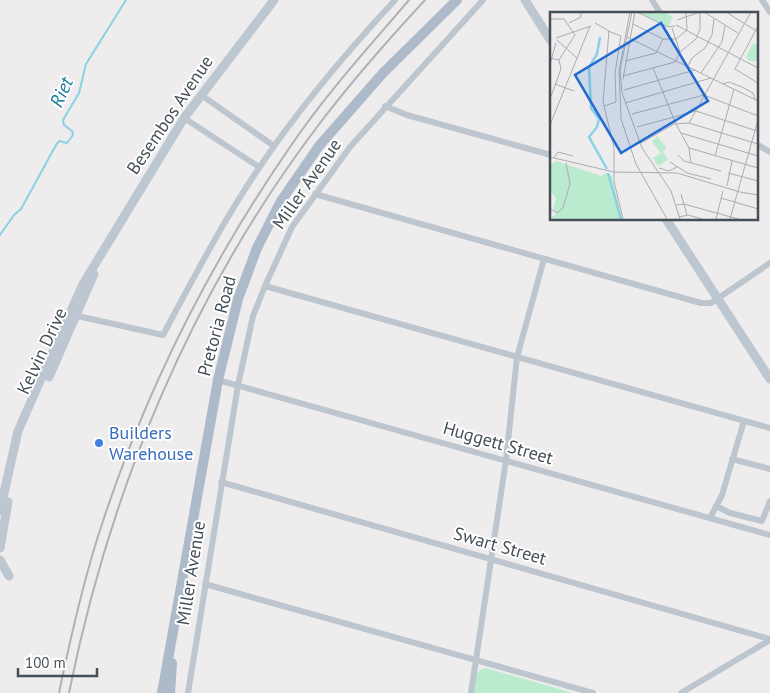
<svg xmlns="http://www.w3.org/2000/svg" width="770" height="693" font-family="'PT Sans',sans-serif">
  <rect width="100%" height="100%" fill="#eeecec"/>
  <path fill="#bbebcf" d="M486,668L573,693H474C475,682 473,670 486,668Z"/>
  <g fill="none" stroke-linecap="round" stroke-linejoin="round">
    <polyline stroke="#8ad1e6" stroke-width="2" points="0,235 14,215 21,209 56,145 59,141 67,143 73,135 72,131 64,125 63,120 79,93 86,64 126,0"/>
    <g stroke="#bdc6ce" stroke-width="6">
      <polyline points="652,0 661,14"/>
      <polyline points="762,0 770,12"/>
      <polyline points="201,95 274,146"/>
      <polyline points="385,106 407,115 551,155"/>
      <polyline points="184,118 259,167"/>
      <polyline points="756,144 770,152"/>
      <polyline points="315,194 701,303 711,303 770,263"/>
      <polyline points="265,286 770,428"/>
      <path d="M73,315L163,335C193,279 223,221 259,168C299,108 346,53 395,0"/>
      <polyline points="218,380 770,535"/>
      <polyline points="732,459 770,469"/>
      <polyline points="221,482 770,639"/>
      <polyline points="716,506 730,513 762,521 770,501"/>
      <polyline points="710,518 722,495 744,421"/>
      <polyline points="205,584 593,693"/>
      <polyline points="188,693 238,385 253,316 265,286 292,227 350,147 483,0"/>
      <polyline points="471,693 506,460 517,357 544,259"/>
      <polyline points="681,693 770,640"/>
    </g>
    <g stroke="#bdc7d2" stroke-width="9">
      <polyline points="525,0 551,41"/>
      <polyline points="666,219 770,379"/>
      <polyline points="49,377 94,274"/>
      <polyline points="0,511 18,431 83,284 184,118 274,0"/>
      <polyline points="0,548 8,502"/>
      <polyline points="0,560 9,576"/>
    </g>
    <g stroke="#acbaca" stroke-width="10">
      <polyline points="162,693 218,380 238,299 257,248 281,201 319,146 383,73 457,0"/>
      <polyline points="170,693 172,663"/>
    </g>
    <g stroke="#aeb1b6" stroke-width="2">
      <path d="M59,693C71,635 84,577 103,521C147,388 210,263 290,147C325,95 368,48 409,0"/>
      <path d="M69,693C110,489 191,294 317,127C350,83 387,41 425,0"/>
    </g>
  </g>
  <circle fill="#3f7fe0" stroke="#fff" stroke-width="2" cx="99" cy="443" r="5"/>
  <g text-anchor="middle" stroke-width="4" stroke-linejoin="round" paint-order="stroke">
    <g font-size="18" fill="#454f58" stroke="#fff">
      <text transform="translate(170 115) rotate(-56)" y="6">Besembos Avenue</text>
      <text transform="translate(307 184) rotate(-55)" y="6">Miller Avenue</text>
      <text transform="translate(217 326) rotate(-75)" y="6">Pretoria Road</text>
      <text transform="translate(42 351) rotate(-65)" y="6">Kelvin Drive</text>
      <text transform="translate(498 443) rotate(16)" y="6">Huggett Street</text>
      <text transform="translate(500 546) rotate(16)" y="6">Swart Street</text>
      <text transform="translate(191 573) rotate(-81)" y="6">Miller Avenue</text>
    </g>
    <g font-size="18" fill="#366cbe" stroke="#fff" text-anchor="start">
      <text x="109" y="439">Builders<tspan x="109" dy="21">Warehouse</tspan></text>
    </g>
    <g font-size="19" font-style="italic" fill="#137d9d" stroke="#fff">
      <text transform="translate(61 92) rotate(-66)" y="7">Riet</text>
    </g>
  </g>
  <g transform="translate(550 12)">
    <rect width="208" height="208" fill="#eeecec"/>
    <path d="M6,149L51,164L55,161L62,164L72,207H59L46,192L18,207H0L7,201L3,198L6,186L0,179V154Z" fill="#bbebcf"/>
    <path d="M88,0H115L123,5L118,15ZM203,31L207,33V54V49H199L196,45ZM107,124L116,135L113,140L118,148L108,154L103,146L111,141L102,130ZM46,192L59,207H18L13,197Z" fill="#bbebcf"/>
    <path fill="none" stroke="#8ad1e6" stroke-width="2.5" d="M50,25L47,42L39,55L41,96L49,107L47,115L39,125L57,157M58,161L71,207"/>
    <path fill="none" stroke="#aaadb1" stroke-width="1" d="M80,0L69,59L71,107L86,152L117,207M82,0L70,58L72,81L92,136L121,179L130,207M87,0L118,15L125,14M154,0L188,21M176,0L208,20M0,7H14L25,23L9,48L0,46M127,8L150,0M19,11L31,5V0M45,11L59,19L53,90L64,135V169L73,207M83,12L113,27H126L137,18L136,0M126,13L208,56M208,14L185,57L208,71M77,25L208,89M6,26L41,14M7,28L27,46M130,40L146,27L150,17V0M75,49L106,41L113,27M0,52L6,31M138,54L142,46L155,36L162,23L164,7M103,56L126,112L139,136L141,151M151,61L172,30L175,14M73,64L125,50L130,40L122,16M73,67L85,0M5,72L24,79M173,72L179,70L192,75L203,81L205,88M74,78L145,58M0,87L11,57L9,48M75,91L161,66M54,94L66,90L65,61L71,24L58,19M82,102L154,83L208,104M139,111L201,0M0,113L40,14M87,115L146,99L207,119M131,121L208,144M91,131L124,112L139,111L208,132M139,136L208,156M128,143L134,149L171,159M165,144L184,77M0,145L64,160L127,161L190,180M4,146L8,140L23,144M120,150L137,161L161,167M109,156L119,159L127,155M178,161L208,169M177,174L182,149M190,180L208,183M131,182L137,203M171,186L208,197M126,193L134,192L188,207M0,197L7,201L13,196L20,172L16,151M129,205L138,203L152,207M166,207L173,179M180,207L208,108"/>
    <path fill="#226bd2" fill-opacity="0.15" stroke="#226bd2" stroke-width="2.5" d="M111,11L158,89L71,141L25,63Z"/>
    <rect width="208" height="208" fill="none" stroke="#454f58" stroke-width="2.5"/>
  </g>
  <path d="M18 668v8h79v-8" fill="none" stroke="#454f58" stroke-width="2.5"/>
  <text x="25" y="668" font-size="15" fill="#454f58" stroke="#ffffff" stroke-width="4" paint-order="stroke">100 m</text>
</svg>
